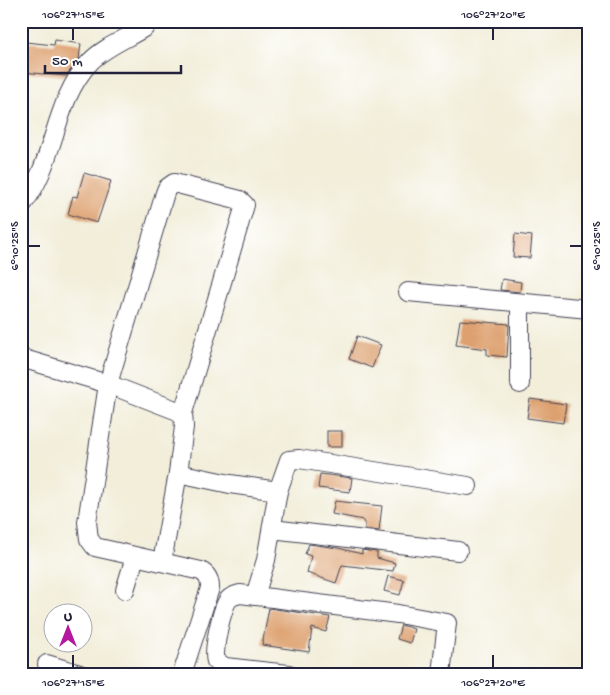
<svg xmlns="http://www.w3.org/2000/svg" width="610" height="695" font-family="'Gochi Hand',sans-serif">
  <rect width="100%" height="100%" fill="#fff"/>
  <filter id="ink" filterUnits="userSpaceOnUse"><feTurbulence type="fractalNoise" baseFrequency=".02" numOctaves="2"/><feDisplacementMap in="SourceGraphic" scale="10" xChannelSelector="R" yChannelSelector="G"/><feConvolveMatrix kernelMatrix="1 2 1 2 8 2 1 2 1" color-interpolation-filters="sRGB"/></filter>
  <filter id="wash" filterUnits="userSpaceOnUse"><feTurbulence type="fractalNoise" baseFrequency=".0096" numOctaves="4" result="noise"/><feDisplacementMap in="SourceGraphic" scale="20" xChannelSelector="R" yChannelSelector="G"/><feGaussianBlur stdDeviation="1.12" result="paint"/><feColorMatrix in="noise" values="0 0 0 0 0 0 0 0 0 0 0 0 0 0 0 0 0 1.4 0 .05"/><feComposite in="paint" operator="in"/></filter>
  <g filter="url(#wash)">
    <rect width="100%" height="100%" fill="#f2eeda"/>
    <g id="blocks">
      <g fill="#dda06e">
        <polygon points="55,40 81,44 79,59 66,76 22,72 26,42 54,45"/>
        <polygon points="84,173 111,181 97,223 68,214 73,196 77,197"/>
        <polygon points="515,234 532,236 530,258 513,257"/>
        <polygon points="502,279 521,282 520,292 500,290"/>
        <polygon points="460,320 509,324 507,357 487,355 487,349 456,345"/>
        <polygon points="357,336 381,345 372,368 349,359"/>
        <polygon points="530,399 566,404 563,423 527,418"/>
        <rect x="327" y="431" width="15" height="16"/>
        <polygon points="320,474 352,478 350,492 318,488"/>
        <polygon points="335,501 382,506 379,531 365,529 365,523 363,522 363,520 332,514"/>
        <polygon points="309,544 338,548 362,554 362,550 377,552 377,558 395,563 393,571 342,565 336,583 307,573 311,556 305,554"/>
        <polygon points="388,576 404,580 400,595 384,591"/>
        <polygon points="269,608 330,617 326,632 312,628 309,652 262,645"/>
        <polygon points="401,625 414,629 410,643 397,639"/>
      </g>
    </g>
  </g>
  <g filter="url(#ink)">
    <use href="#blocks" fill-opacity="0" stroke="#414153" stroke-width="1"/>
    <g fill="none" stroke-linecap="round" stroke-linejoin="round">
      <defs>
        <g id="street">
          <path d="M21,206C56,165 52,102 90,62C104,47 128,38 145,27L148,21"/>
          <polyline points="408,292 589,309"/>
          <polyline points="520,303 520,384"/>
          <polyline points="21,358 108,384 183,413 184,427 178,473 230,484 278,491"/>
          <polyline points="272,529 458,551"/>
          <polyline points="162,562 178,473"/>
          <polyline points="125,590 135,557"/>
          <polyline points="255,596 266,560 278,491 289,460 299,459 468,486"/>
          <polyline points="47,664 80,674"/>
          <path d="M182,674L210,588C210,580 208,575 201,571L95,547L89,539L87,522L108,384L165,193L167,188L174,183L240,200L245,205L183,413"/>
          <path d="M289,674L225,667L216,661C212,652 222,606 229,599C232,596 236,595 240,594L398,614L447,623L441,674"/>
        </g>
      </defs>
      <use href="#street" stroke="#414153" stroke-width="20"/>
      <use href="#street" stroke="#fff" stroke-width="18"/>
    </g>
  </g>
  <path fill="none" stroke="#22223b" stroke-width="2" d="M73,28V40M493,28V40M28,246H40M570,246H582M73,655V668M493,655V668"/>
  <rect width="610" height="695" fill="none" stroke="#fff" stroke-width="55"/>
  <g transform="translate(68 628)"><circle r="24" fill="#ffffff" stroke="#a7a7b1"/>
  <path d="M0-4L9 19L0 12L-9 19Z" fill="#b5179e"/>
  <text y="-8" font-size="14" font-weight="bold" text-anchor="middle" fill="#22223b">U</text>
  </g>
  <path d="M45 65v8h136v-8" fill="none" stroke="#22223b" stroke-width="2.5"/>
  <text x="52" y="65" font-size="15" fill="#22223b" stroke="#ffffff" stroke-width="4" paint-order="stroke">50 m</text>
  <rect x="28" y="28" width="554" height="640" fill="none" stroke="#22223b" stroke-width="2"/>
  <g font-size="12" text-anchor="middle" fill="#22223b">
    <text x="73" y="18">106°27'15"E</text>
    <text x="493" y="18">106°27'20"E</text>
    <text transform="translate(14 246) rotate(-90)" y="4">6°10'25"S</text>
    <text transform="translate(596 246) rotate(-90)" y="4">6°10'25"S</text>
    <text x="73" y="686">106°27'15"E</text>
    <text x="493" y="686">106°27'20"E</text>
  </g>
</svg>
